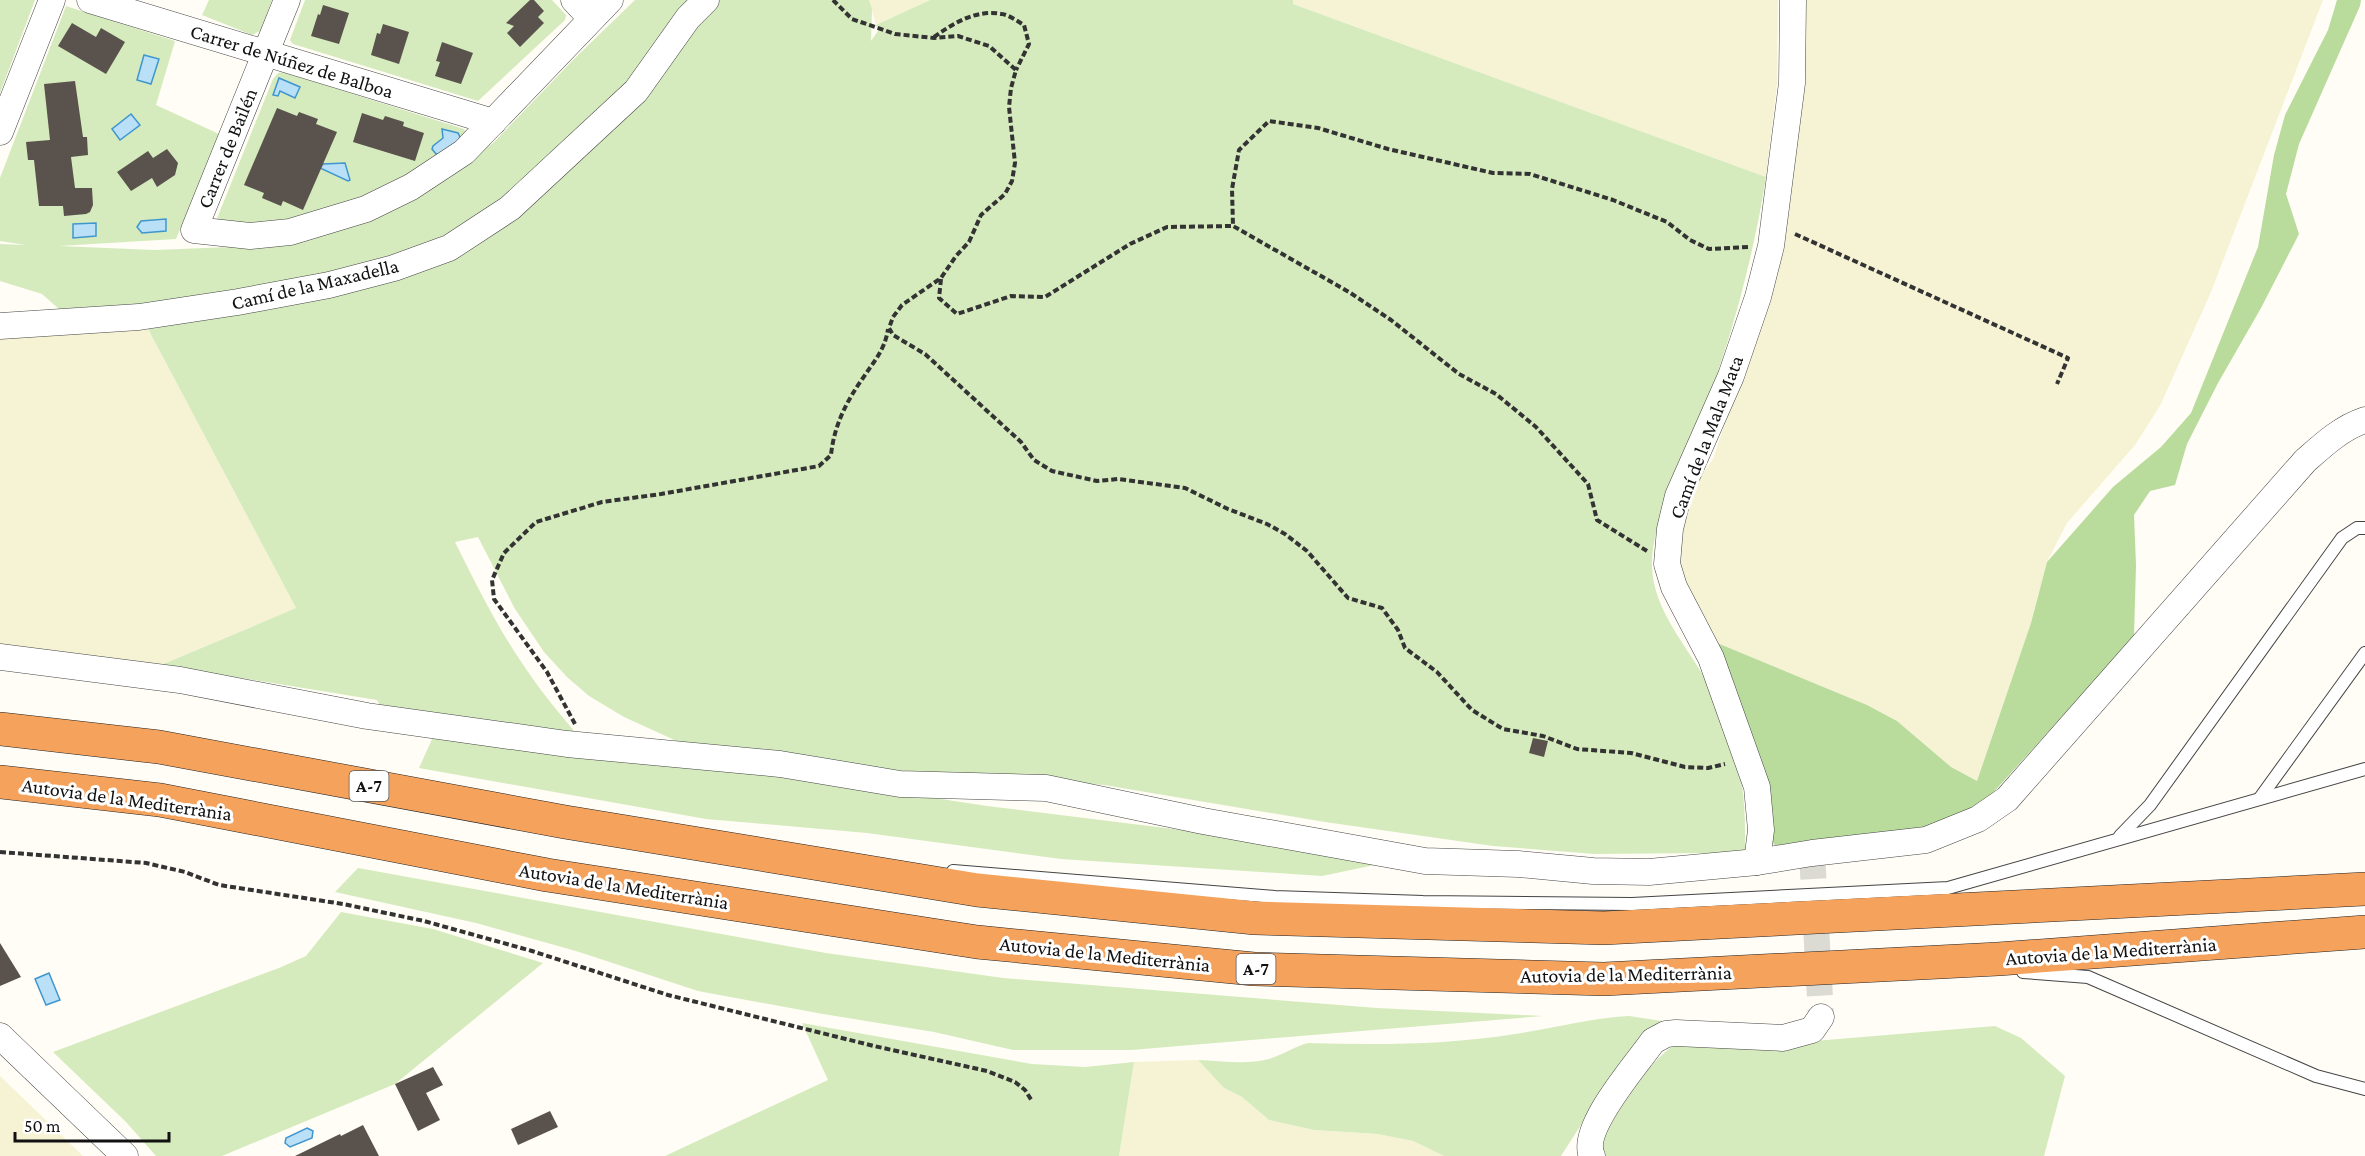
<svg xmlns="http://www.w3.org/2000/svg" width="2365" height="1156" font-family="'Crimson Pro',serif">
  <rect width="100%" height="100%" fill="#fffdf5"/>
  <g fill="#f6f3d4">
    <polygon points="869,0 930,0 876,25"/>
    <polygon points="1293,0 1778,0 1777,84 1766,177 1293,4"/>
    <polygon points="1802,0 2323,0 2211,292 2160,406 2135,445 2067,523 2047,562 2031,623 1977,781 1951,767 1897,721 1867,705 1710,640 1684,588 1678,561 1690,492 1713,459 1749,353"/>
    <polygon points="148,329 296,608 149,670 0,647 0,339"/>
    <polygon points="1198,1060 1224,1088 1242,1097 1269,1120 1314,1130 1378,1134 1413,1141 1444,1156 1119,1156 1134,1062"/>
    <polygon points="0,1076 83,1156 0,1156"/>
  </g>
  <g fill="#d5ebbd">
    <polygon points="0,0 35,0 0,93"/>
    <polygon points="209,0 272,0 260,31 252,35 202,15"/>
    <polygon points="305,0 552,0 566,15 565,20 478,101 293,44 290,40"/>
    <polygon points="635,0 689,0 639,72 545,160 495,203 433,242 371,267 252,289 146,304 59,309 42,294 0,281 0,244 26,245 0,241 0,178 66,6 175,41 156,105 219,134 176,239 59,246 155,250 255,246 411,198 493,143 575,58"/>
    <path d="M712,0H869L872,9L871,41L878,31L876,25L930,0H1293V4L1766,177C1753,260 1730,343 1700,422C1683,463 1650,523 1652,568C1654,612 1689,648 1709,686C1715,697 1718,711 1722,724C1728,740 1734,755 1739,771C1746,799 1745,829 1745,857L1703,853L1595,854L1493,846L1325,822L1104,785L860,768L681,743L624,717L589,696L567,677L544,652L515,609L478,537L455,542C475,582 495,623 520,660C538,688 559,713 580,738L381,708L377,700L161,665L296,608L148,329L235,315L410,272L649,93L660,80Z"/>
    <polygon points="283,72 464,129 466,132 467,140 360,204 243,233 216,221 273,79 278,73"/>
    <polygon points="438,726 607,748 987,806 1408,858 1322,876 1061,859 867,833 706,819 419,768"/>
    <polygon points="358,868 826,953 1003,978 1377,1008 1543,1016 1131,1050 1013,1050 934,1032 823,1014 698,991 576,951 476,923 335,892"/>
    <polygon points="341,912 433,929 543,963 395,1084 222,1156 156,1156 126,1122 53,1052 279,968 306,956"/>
    <path d="M1629,1016L1662,1021C1646,1031 1636,1048 1625,1063C1602,1093 1581,1124 1561,1156H1444L1413,1141L1378,1134L1314,1130L1269,1120L1242,1097L1224,1088L1198,1060C1220,1061 1247,1065 1269,1059C1282,1055 1294,1047 1308,1043C1378,1045 1446,1045 1515,1034C1554,1028 1591,1018 1629,1016Z"/>
    <polygon points="802,1023 1032,1064 1085,1067 1134,1062 1119,1156 665,1156 828,1080"/>
    <path d="M1995,1026L2021,1038L2065,1076L2044,1156H1603C1602,1150 1601,1143 1602,1137C1610,1112 1652,1060 1674,1045L1802,1042Z"/>
  </g>
  <polygon fill="#b9dc9c" points="2337,0 2361,0 2360,6 2299,144 2286,194 2299,234 2261,308 2218,383 2187,444 2175,485 2150,491 2134,515 2136,565 2134,637 1981,806 1946,830 1776,846 1765,835 1710,640 1867,705 1897,721 1951,767 1977,781 2031,623 2047,562 2113,487 2161,447 2191,413 2258,247 2274,155 2285,115 2328,30"/>
  <g fill="#b9e0f7" stroke="#3f96cf" stroke-width="1.5">
    <polygon points="144,55 159,59 151,84 137,80"/>
    <polygon points="279,78 300,87 295,98 280,91 278,96 273,95"/>
    <polygon points="131,114 140,125 120,140 112,129"/>
    <polygon points="442,129 458,133 460,137 458,141 440,154 436,154 432,149 433,146 443,138"/>
    <polygon points="345,163 350,180 348,181 320,168 323,164"/>
    <polygon points="166,219 166,231 142,233 137,227 141,221"/>
    <polygon points="96,223 96,236 73,238 73,224"/>
    <polygon points="49,973 60,1000 46,1005 35,979"/>
    <polygon points="307,1128 313,1131 312,1138 290,1147 285,1143 286,1138"/>
  </g>
  <g fill="#5a524d">
    <polygon points="530,0 534,0 544,11 538,17 544,23 520,47 507,33 514,26 506,23"/>
    <polygon points="323,5 349,13 339,44 311,36 318,14 320,15"/>
    <polygon points="72,23 96,37 101,28 125,42 106,74 58,46"/>
    <polygon points="383,24 409,32 399,64 371,55 377,33 380,34"/>
    <polygon points="442,42 473,53 461,84 435,76 440,62 436,61"/>
    <polygon points="75,81 83,137 87,137 88,155 71,157 75,188 92,188 93,205 90,212 86,214 64,216 63,206 39,206 34,160 28,160 26,142 50,140 44,84"/>
    <polygon points="277,108 297,116 299,112 318,119 316,124 337,132 303,210 283,201 281,206 262,198 264,193 244,185"/>
    <polygon points="362,113 383,120 385,116 404,122 403,126 424,133 415,161 353,142"/>
    <polygon points="167,149 178,163 175,175 157,187 152,178 131,191 117,172 148,151 153,158"/>
    <polygon points="1533,738 1548,741 1544,757 1529,753"/>
    <polygon points="0,943 21,977 0,986"/>
    <polygon points="433,1067 443,1085 426,1093 440,1120 418,1131 395,1084"/>
    <polygon points="550,1111 558,1127 518,1145 511,1129"/>
    <polygon points="363,1125 379,1156 295,1156 340,1134 341,1136"/>
  </g>
  <g fill="none" stroke-linecap="round" stroke-linejoin="round">
    <polyline stroke="#dbdad3" stroke-width="26" stroke-dasharray="26 13" stroke-linecap="butt" points="1812,853 1821,1017"/>
    <defs>
      <g id="lane">
        <polyline points="2260,798 2365,653"/>
        <polyline points="2120,836 2150,805 2342,538 2357,528 2365,528"/>
        <polyline points="953,871 1275,897 1423,902 1632,904 1948,888 2365,769"/>
        <polyline points="2023,972 2088,977 2316,1076 2365,1089"/>
      </g>
      <g id="street">
        <polyline points="90,0 493,122"/>
        <polyline points="287,0 194,230 250,236 290,232 366,209 411,187 464,152 610,0"/>
        <polyline points="574,0 591,18"/>
        <polyline points="0,132 52,0"/>
        <polyline points="0,326 139,317 238,302 329,285 394,268 449,248 510,208 636,91 688,18 706,0"/>
        <path d="M0,657L180,680L367,716L567,744L780,764L900,784L1046,788L1203,821L1425,861L1518,864L1593,871L1649,872L1757,862L1812,853L1926,840L1978,819L2007,799L2305,461C2323,445 2341,428 2365,420"/>
        <polyline points="1757,862 1761,830 1757,787 1711,658 1674,587 1667,564 1670,529 1678,496 1731,376 1758,297 1771,246 1792,83 1793,0"/>
        <polyline points="0,1036 125,1156"/>
        <path d="M1592,1156C1579,1129 1637,1064 1653,1041L1666,1034L1676,1033L1783,1038L1812,1030L1821,1017"/>
      </g>
      <g id="highway">
        <polyline points="0,729 159,747 565,822 977,890 1255,918 1604,928 2365,889"/>
        <polyline points="0,782 160,800 547,875 977,942 1254,969 1604,979 1998,959 2365,932"/>
      </g>
    </defs>
    <use href="#lane" stroke="#444" stroke-width="14"/>
    <use href="#street" stroke="#444" stroke-width="27"/>
    <use href="#highway" stroke="#222" stroke-width="34"/>
    <g stroke="#333" stroke-width="4" stroke-dasharray="6 3" stroke-linecap="butt">
      <polyline points="833,0 852,19 895,34 934,38 958,36 989,46 1016,70 1011,88 1009,107 1015,163 1012,181 1005,194 981,215 969,242 956,256 941,278 902,305 893,317 889,328 893,335 925,354 1021,442 1034,460 1052,471 1097,481 1118,479 1185,488 1228,509 1267,524 1285,534 1307,551 1348,598 1382,608 1398,630 1405,648 1437,672 1472,710 1503,729 1543,736 1577,749 1631,753 1685,767 1708,768 1725,764"/>
      <path d="M934,37C954,23 976,9 1002,14C1009,15 1017,21 1024,25L1029,44L1016,70"/>
      <polyline points="1795,234 2068,358 2057,384"/>
      <polyline points="941,279 939,298 957,314 1011,296 1045,297 1130,244 1167,227 1233,226"/>
      <polyline points="1647,551 1597,520 1588,484 1536,427 1496,394 1459,374 1391,320 1349,292 1233,226 1232,189 1239,150 1269,121 1318,128 1388,149 1493,173 1530,174 1613,200 1667,222 1690,240 1709,249 1748,247"/>
      <path d="M575,724L547,672L494,599L492,580L504,553L536,522L602,502L661,494L819,466L831,455C834,426 846,402 863,378C874,361 885,350 888,329"/>
      <polyline points="0,852 146,863 185,872 219,885 343,904 424,921 532,951 668,995 874,1046 987,1071 1015,1082 1025,1090 1032,1101"/>
    </g>
    <use href="#lane" stroke="#fff" stroke-width="12"/>
    <use href="#street" stroke="#fff" stroke-width="26"/>
    <use href="#highway" stroke="#f5a25d" stroke-width="33"/>
  </g>
  <g text-anchor="middle" stroke-width="6" stroke-linejoin="round" paint-order="stroke">
    <g fill="#fff" stroke="#585858" stroke-width="1.5">
      <rect x="349.5" y="771" width="39" height="30" rx="4.5"/>
      <rect x="1236.5" y="954" width="39" height="30" rx="4.5"/>
    </g>
    <g font-size="18" font-weight="bold" fill="#111">
      <text x="369" y="792">A-7</text>
      <text x="1256" y="975">A-7</text>
    </g>
    <g font-size="20" fill="#111" stroke="#fff">
      <text transform="translate(292 61) rotate(17)" y="7">Carrer de Núñez de Balboa</text>
      <text transform="translate(227 148) rotate(-68)" y="7">Carrer de Bailén</text>
      <text transform="translate(315 284) rotate(-13)" y="7">Camí de la Maxadella</text>
      <text transform="translate(1706 437) rotate(-69)" y="7">Camí de la Mala Mata</text>
      <text transform="translate(127 799) rotate(8)" y="7">Autovia de la Mediterrània</text>
      <text transform="translate(624 886) rotate(9)" y="7">Autovia de la Mediterrània</text>
      <text transform="translate(2111 951) rotate(-4)" y="7">Autovia de la Mediterrània</text>
      <text transform="translate(1105 954) rotate(6)" y="7">Autovia de la Mediterrània</text>
      <text transform="translate(1626 974) rotate(-1)" y="7">Autovia de la Mediterrània</text>
    </g>
  </g>
  <path d="M15 1132v9h154v-9" fill="none" stroke="#111111" stroke-width="3"/>
  <text x="24" y="1132" font-size="18" fill="#111111" stroke="#ffffff" stroke-width="4.5" paint-order="stroke">50 m</text>
</svg>
